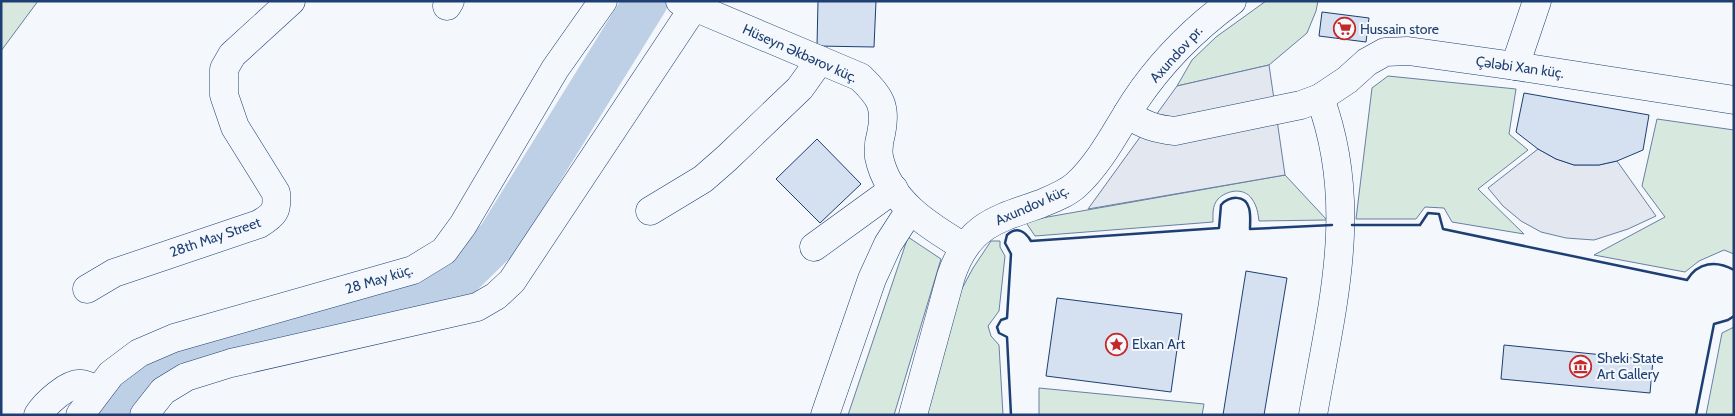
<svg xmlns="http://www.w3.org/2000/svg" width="1735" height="416" font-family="Cabin,sans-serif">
  <rect width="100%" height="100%" fill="#f4f7fb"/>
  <g fill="#d7e8df" stroke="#687fa3">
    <polygon points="1,1 38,1 1,51"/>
    <polygon points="1266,1 1318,1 1316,11 1307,33 1269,65 1177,86 1192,60 1216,37"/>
    <polygon points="1388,76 1516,89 1509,134 1528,150 1478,189 1524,234 1452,222 1444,208 1425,207 1416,219 1356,219 1372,88"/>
    <polygon points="1657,119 1734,130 1734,254 1724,250 1699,261 1685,272 1594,255 1665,217 1642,186"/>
    <path d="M1285,175L1327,220L1259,221C1258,213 1257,206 1252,199C1244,187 1227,190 1218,199C1212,206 1213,214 1213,222L1035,236L1025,221Z"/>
    <polygon points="908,237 941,259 894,415 848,415"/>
    <polygon points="991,241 1000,241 1000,247 1005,256 999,311 988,326 991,336 999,345 1003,415 927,415 958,296 973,268"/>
    <polygon points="1734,327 1734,415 1706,415 1722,333"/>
    <polygon points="1039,388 1204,404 1202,415 1039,415"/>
  </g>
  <g fill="#e3e8f0" stroke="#687fa3">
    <polygon points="1269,65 1285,175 1088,209 1177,86"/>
    <polygon points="1538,149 1556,159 1574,165 1599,165 1617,161 1656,216 1628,229 1594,240 1566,238 1541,232 1521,221 1503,206 1488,188"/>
  </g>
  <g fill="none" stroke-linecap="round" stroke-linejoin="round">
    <polyline stroke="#bed0e5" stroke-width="44" points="113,415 142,381 208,346 427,293 459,277 499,238 646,1"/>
  </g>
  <g fill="#d5e0f0" stroke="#1d3f73">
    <polygon points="818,1 876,1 874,47 817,46"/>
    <polygon points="1322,12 1369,18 1366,42 1319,36"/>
    <polygon points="1524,93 1649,115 1643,150 1617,161 1599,165 1574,165 1556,159 1538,149 1516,132"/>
    <polygon points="817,139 861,184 820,223 776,179"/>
    <polygon points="1246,271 1287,278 1264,415 1223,415"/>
    <polygon points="1057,298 1182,314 1171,392 1046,376"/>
    <polygon points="1504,345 1653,360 1650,393 1501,379"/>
  </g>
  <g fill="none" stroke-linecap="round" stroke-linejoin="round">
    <defs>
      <g id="minor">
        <path d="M680,1L860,77C880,96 887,106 881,134C879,141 878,150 879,157C888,201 929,226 964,247"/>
        <polyline points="447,6 450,1"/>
        <polyline points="1515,66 1537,1"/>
        <path d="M1127,114C1144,125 1155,129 1175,131L1301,105L1320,98L1347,80L1367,62L1385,52L1408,51L1515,66L1734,100"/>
        <polyline points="650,211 703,179 727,158 800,88 820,60"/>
        <polyline points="814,247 894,189"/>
        <path d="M87,289L114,273L259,224C274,215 278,211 276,193L235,127L224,95V69L232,55L291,1"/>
        <path d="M38,415C45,404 68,382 82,384C87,385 93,388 97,390"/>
        <polyline points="80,415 111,374 139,353 174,338 413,270 444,251 463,225 555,69 603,1"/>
        <polyline points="144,415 163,391 186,377 231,363 477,307 496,296 512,281 694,7"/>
        <polyline points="825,415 872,279 888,244 910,210"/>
        <path d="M913,415L951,276C968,226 994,220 1040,204C1052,199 1066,194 1076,185C1101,162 1117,129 1135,101C1161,62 1194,29 1232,1"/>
        <path d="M1313,415C1332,306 1360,206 1320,98"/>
      </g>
    </defs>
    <use href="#minor" stroke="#1d3f73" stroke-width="29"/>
    <use href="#minor" stroke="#f4f7fb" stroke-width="28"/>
    <g stroke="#1d3f73" stroke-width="2.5">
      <path d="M1352,225H1420L1428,213L1439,214L1443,229L1687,280C1698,262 1716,260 1734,270"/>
      <path d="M1011,415L1007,337L999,333L997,327L1001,320L1007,318L1011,254L1005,243L1007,235C1017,226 1025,231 1031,241L1219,228L1221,205C1229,196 1245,194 1249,208C1251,215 1250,222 1250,229L1332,225"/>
      <polyline points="1696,415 1714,324 1728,320 1734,316"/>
    </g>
  </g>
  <defs>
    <symbol id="supermarket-ring" viewBox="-11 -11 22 22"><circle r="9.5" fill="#f4f7fb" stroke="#c62828" stroke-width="1.5"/><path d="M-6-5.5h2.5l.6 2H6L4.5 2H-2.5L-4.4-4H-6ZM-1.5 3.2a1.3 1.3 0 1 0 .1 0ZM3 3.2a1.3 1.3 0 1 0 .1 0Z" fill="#c62828"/></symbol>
    <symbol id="sight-ring" viewBox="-11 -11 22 22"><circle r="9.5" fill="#f4f7fb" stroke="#c62828" stroke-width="1.5"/><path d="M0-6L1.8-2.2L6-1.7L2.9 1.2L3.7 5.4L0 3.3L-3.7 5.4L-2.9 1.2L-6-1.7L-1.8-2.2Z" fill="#c62828"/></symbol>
    <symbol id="museum-ring" viewBox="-11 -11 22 22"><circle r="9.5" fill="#f4f7fb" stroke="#c62828" stroke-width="1.5"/><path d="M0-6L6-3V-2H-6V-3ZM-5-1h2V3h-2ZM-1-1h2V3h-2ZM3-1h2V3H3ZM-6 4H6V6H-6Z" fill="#c62828"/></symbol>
  </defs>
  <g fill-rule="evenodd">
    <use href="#supermarket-ring" x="1332" y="16" width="25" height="25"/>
    <use href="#sight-ring" x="1104" y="332" width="25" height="25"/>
    <use href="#museum-ring" x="1568" y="354" width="25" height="25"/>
  </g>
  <g text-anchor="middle" stroke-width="4" stroke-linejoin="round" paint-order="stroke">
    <g font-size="14" fill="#1d3f73" stroke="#f4f7fb" text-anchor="start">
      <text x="1360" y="34">Hussain store</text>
      <text x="1132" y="349">Elxan Art</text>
      <text x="1597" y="363">Sheki State<tspan x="1597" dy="16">Art Gallery</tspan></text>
    </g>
    <g font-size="14" fill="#1d3f73" stroke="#f4f7fb">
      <text transform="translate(800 53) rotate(24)" y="5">Hüseyn Əkbərov küç.</text>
      <text transform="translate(1176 54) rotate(-48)" y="5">Axundov pr.</text>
      <text transform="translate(1520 67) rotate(8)" y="5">Çələbi Xan küç.</text>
      <text transform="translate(1032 205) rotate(-24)" y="5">Axundov küç.</text>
      <text transform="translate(215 237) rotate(-19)" y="5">28th May Street</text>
      <text transform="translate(379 279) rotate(-17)" y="5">28 May küç.</text>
    </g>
  </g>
  <rect width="1735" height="416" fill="none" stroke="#1d3f73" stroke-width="5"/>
</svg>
